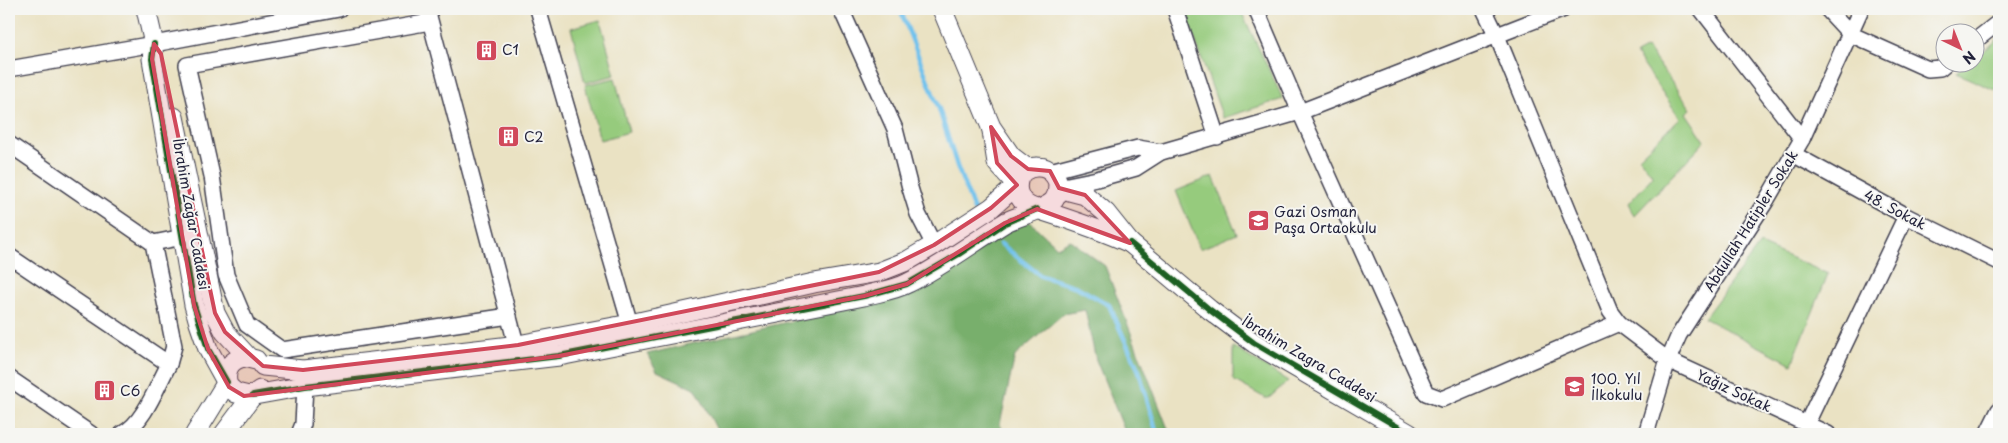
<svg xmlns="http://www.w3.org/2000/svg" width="2008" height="443" font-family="'Playpen Sans',sans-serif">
  <rect width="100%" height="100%" fill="#f6f6f2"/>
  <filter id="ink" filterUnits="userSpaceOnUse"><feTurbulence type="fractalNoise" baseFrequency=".02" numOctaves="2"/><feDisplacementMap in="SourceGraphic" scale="10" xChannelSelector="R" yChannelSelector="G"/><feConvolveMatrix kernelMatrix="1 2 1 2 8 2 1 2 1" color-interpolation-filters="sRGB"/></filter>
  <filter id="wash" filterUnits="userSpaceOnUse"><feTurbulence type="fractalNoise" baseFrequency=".0096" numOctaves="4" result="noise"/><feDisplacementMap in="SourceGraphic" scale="20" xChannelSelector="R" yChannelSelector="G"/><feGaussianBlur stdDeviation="1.12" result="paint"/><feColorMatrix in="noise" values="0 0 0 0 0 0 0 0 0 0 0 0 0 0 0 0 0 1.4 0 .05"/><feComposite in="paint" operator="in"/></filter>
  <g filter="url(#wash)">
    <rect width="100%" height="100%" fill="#eae2c3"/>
    <g fill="#96cb7d" stroke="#5c765c">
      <polygon points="1184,9 1240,9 1283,99 1223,118"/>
      <polygon points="600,20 615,75 585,83 571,28"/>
      <polygon points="1999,38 1999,92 1956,73 1970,63 1976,62 1976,58"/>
      <polygon points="1647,48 1691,109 1686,113 1705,141 1634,216 1628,204 1653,176 1639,157 1680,118 1636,54"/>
      <polygon points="615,78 629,132 600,140 585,85"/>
      <polygon points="1213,176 1237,234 1200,249 1176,191"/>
      <polygon points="1760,244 1828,274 1792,364 1704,318"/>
      <polygon points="1233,347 1288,381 1269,398 1265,398 1233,380"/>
    </g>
    <polygon fill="#78af6c" stroke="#4d6854" points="1030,222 1057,247 1070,240 1105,266 1170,434 1126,434 1096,360 1085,310 1063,314 1015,356 1000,424 1004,434 719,434 696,389 657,371 647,354 906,295 1020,223"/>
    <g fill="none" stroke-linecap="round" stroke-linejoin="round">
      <g stroke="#71c2ed" stroke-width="4.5">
        <polyline points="900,9 939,109 957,166 974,210"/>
        <polyline points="1001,244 1041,276 1077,287 1109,305 1139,371 1157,434"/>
      </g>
    </g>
  </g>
  <g filter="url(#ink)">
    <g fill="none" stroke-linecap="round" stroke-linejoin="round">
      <defs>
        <g id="minor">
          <polyline points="427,9 519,355"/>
          <polyline points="538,9 630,324"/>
          <polyline points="841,9 895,129 910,188 918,214 934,245"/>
          <polyline points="1175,9 1217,137"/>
          <polyline points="1256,9 1300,112 1426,393 1442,399 1619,323"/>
          <polyline points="1484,9 1497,36 1610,311 1619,323 1668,360 1828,434"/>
          <polyline points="1701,9 1802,139"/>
          <polyline points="1827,9 1850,34 1928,69 1940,68 1947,62"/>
          <polyline points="430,22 187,65 212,176 226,275 247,325 282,350 509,316"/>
          <polyline points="1976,40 1999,22"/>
          <polyline points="9,69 154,44 339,9"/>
          <polyline points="9,144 153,243 174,346 169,364"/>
          <polyline points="1793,154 1906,216 1999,262"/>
          <polyline points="1050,171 1138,148 1161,152"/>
          <polyline points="1058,187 1097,179 1136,168 1161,152 1300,112 1564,9"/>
          <polyline points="153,243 183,237"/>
          <path d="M9,256L169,364C157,386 144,423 122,434"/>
          <polyline points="9,378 91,434"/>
          <polyline points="1806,425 1906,216"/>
          <polyline points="299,434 303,424 305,386"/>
          <polyline points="1646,434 1668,360 1679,335 1766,201 1802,139 1861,9"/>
          <polyline points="1987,434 1999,410"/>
        </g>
        <g id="major">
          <path d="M146,9L154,44L152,59L194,305L199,323L208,349L229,387L236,393L249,396L305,386L559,356L864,296C878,292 895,290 908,283C943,266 973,242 1006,222C1018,216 1047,209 1054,200C1059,193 1060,182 1054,175C1050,170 1044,167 1038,167C1012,166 1009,203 1037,209C1068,219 1100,229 1130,243"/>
          <polyline points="942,9 991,127 1011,156 1028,169"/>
          <polyline points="174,117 215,313 225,332 248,357"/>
          <polyline points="992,131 997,163 1017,185"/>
          <polyline points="1058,188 1085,195 1106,213 1130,243 1210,310 1254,343 1410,434"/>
          <polyline points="263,366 303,370 518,345 630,324 814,283 879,272 907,261 934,245 991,208 1017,185"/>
          <path d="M195,434L227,382C225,368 231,360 244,357L256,360"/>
          <polyline points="224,434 253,395 260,390"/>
        </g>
      </defs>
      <use href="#minor" stroke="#403f4f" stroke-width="18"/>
      <use href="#major" stroke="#403f4f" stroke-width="21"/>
      <use href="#minor" stroke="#fff" stroke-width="15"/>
      <use href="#major" stroke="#fff" stroke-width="19"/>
      <defs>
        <g id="cycleway">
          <polyline points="154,44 152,59 194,305 208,349 227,382"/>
          <polyline points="1130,243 1210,310 1254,343 1410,434"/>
          <polyline points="253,395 305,386 559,356 864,296 907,284 959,254 1005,223 1037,209"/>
        </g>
      </defs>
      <use href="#cycleway" stroke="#f6f6f2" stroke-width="9"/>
      <use href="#cycleway" stroke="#1b5e20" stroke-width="6"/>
    </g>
  </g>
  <path fill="#d1495b" fill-opacity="0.2" stroke="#d1495b" stroke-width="4" stroke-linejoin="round" d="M154,44L161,54L215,313L225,332L263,366L303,370L518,345L879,272L934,245L991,208L1017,185L997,163L991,127L1011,156L1028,169L1050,171L1059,188L1085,195L1130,243L1037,209L1005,223L907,284L864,296L559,356L244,396L229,387L208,349L194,305L152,59Z"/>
  <defs>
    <symbol id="building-square" viewBox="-11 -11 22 22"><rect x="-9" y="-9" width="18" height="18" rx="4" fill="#d1495b" stroke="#f6f6f2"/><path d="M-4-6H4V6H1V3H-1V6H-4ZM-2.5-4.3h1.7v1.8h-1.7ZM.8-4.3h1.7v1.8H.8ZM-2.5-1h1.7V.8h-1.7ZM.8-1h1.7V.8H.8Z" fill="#fff"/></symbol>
    <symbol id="school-square" viewBox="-11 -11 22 22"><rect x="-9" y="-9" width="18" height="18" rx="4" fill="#d1495b" stroke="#f6f6f2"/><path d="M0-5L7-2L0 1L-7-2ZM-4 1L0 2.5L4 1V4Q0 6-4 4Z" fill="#fff"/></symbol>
  </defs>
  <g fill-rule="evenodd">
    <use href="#building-square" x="474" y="38" width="25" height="25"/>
    <use href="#building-square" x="496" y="124" width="25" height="25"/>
    <use href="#school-square" x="1246" y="208" width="25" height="25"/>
    <use href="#school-square" x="1562" y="374" width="25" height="25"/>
    <use href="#building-square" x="92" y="378" width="25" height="25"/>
  </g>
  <g text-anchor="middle" stroke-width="4" stroke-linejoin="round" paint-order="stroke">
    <g font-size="14" fill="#22223b" stroke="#f6f6f2" text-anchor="start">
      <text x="502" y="55">C1</text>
      <text x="524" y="142">C2</text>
      <text x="1274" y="217">Gazi Osman<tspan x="1274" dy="16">Paşa Ortaokulu</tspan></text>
      <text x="1591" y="384">100. Yıl<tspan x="1591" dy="16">İlkokulu</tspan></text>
      <text x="120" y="396">C6</text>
    </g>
    <g font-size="14" fill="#22223b" stroke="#f6f6f2">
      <text transform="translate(1895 210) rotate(28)" y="5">48. Sokak</text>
      <text transform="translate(191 214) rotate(80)" y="5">İbrahim Zağar Caddesi</text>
      <text transform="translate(1751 221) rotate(-58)" y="5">Abdullah Hatipler Sokak</text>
      <text transform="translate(1309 359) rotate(31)" y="5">İbrahim Zagra Caddesi</text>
      <text transform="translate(1734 391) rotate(25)" y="5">Yağız Sokak</text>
    </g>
  </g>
  <rect width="2008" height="443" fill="none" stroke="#f6f6f2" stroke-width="30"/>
  <g transform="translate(1960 48) rotate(137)"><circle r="24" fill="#f6f6f2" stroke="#a1a1a9"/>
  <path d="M0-4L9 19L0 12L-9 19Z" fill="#d1495b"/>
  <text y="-8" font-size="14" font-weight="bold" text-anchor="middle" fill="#22223b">N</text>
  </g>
</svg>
